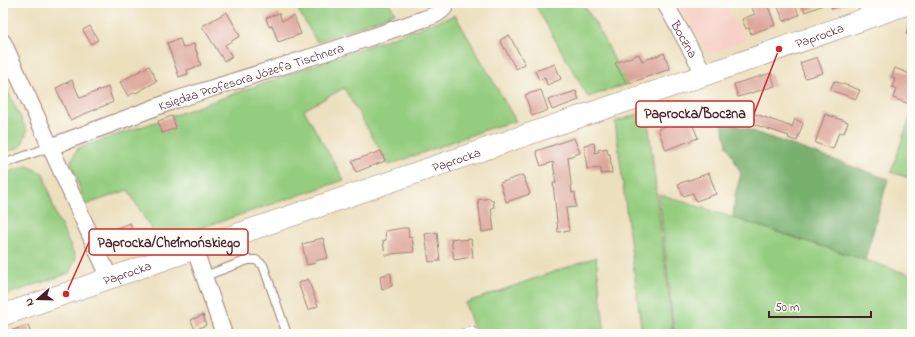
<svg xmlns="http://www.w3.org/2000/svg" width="915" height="337" font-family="'Indie Flower',sans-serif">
  <rect width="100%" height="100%" fill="#fdfcf7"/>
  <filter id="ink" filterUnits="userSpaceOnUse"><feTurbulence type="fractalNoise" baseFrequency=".025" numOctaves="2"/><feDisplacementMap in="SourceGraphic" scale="8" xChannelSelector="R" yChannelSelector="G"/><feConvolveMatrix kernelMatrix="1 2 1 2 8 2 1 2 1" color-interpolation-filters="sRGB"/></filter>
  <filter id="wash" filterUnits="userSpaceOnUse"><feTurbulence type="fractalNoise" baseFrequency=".012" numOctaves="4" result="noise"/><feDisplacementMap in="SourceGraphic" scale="16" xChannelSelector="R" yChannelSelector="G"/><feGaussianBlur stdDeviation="0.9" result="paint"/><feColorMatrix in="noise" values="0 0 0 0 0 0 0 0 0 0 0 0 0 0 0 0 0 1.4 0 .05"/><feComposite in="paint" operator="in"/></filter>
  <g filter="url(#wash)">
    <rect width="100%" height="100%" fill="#ecdfbd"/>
    <polygon fill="#f7d1c8" points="679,3 725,3 746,40 712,53 706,51"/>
    <g fill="#95cd80" stroke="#707656">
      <polygon points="294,3 389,3 395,13 317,42"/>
      <polygon points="534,3 583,3 603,37 627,84 588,97"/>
      <polygon points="455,15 516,121 490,128 389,165 344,88 304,110 344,180 159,242 128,190 85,205 71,161 78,148 158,121 162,133 175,128 172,116"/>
      <polygon points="3,81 27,131 21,147 3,153"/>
      <polygon points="647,111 673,334 642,334 615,122"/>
      <polygon points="910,117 912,118 912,179 891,172"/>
      <polygon points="27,166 43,173 56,215 76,258 69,273 3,296 3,174"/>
      <polygon points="659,194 912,275 912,334 674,334"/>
      <polygon points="596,257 605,334 476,334 465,303"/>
    </g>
    <polygon fill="#78b06e" stroke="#61684c" points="721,120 888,179 865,260 733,218 735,195 741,174 727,145"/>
    <g id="blocks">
      <g fill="#dda599">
        <polygon points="749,3 759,3 762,7 767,4 775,25 751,34 749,28 746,29 742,19 755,14"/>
        <polygon points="774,3 794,3 799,15 784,21 777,5 776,5"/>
        <polygon points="801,3 822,3 823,5 805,12"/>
        <polygon points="830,3 848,3 832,9"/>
        <polygon points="227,12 240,36 225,45 232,57 224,61 202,26"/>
        <polygon points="279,13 282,21 294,16 301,34 278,42 272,25 269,27 266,18"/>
        <polygon points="909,24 912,25 912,36 906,34"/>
        <polygon points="90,26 98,40 91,44 83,30"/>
        <polygon points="509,35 525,64 516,69 500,40"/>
        <polygon points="180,39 183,48 194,44 201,65 187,70 188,74 179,77 167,43"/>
        <polygon points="664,53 670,69 627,84 615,63 639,54 642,61"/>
        <polygon points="817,57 823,73 805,78 800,63"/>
        <polygon points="555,64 561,79 547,85 545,78 539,80 535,71"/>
        <polygon points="149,66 154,74 154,76 157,81 136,93 135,92 128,96 120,82"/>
        <polygon points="895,68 910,74 911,72 912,73 912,105 893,98 896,88 892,87 895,79 892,77"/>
        <polygon points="771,73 775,86 738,97 734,84"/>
        <polygon points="72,80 80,98 108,87 113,102 70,120 56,88"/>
        <polygon points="834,81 860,90 856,99 830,90"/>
        <polygon points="541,90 548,110 532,116 525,95"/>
        <polygon points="576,91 579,100 552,110 548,100"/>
        <polygon points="747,111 792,127 795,119 803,123 797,141 788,138 789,136 744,121"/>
        <polygon points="825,114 848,122 844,133 839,132 833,149 815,143"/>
        <polygon points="172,116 176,128 162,133 158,121"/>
        <polygon points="689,116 698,138 666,150 658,129"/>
        <polygon points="574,138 580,153 568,157 572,193 575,192 576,207 566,208 569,231 558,232 553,183 556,183 553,162 541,166 536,151"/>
        <polygon points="594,143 595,153 599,152 598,150 607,148 608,154 610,154 612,173 601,174 601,168 587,169 584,145"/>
        <polygon points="381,151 385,161 356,172 352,161"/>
        <polygon points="709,173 716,194 696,201 693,193 683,196 678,184"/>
        <polygon points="523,175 530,194 506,202 500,183"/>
        <polygon points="490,198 490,200 493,200 494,207 491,208 494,230 482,232 478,200"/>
        <polygon points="130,223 137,242 115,249 108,231"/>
        <polygon points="403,228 408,228 409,238 412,237 414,252 391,254 391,255 385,255 383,241 386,240 385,231"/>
        <polygon points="437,232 440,261 429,262 425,234"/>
        <polygon points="323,238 328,258 315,261 316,263 307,265 302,244 315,241 315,240"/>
        <polygon points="458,238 459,240 471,239 473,257 454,260 451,239"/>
        <polygon points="391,273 392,286 382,290 380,276"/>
        <polygon points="308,279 318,306 308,310 298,283"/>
        <polygon points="203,315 206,325 195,330 191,320"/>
        <polygon points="28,325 31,334 5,334 4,333"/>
      </g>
    </g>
  </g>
  <g filter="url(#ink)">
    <use href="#blocks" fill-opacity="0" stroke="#9b7f74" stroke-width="1"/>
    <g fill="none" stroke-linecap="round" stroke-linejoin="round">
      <defs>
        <g id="service">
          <polyline points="3,164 50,147"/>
          <polyline points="205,276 248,260 256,260 263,265 287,334"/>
          <polyline points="462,334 472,331"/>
        </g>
        <g id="minor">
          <path id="s1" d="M665,3L705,75"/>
          <polyline points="3,42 110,279"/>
          <path id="s2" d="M50,147L175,100L333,50L424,19C433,16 443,13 447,3"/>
          <polyline points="195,250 224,334"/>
        </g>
        <g id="tertiary">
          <path id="s3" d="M3,315L561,123L705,75L910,3"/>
        </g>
      </defs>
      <use href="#service" stroke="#9b7f74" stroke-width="10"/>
      <use href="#minor" stroke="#9b7f74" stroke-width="18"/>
      <use href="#tertiary" stroke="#9b7f74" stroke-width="22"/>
      <use href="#service" stroke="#fff" stroke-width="8"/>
      <use href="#minor" stroke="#fff" stroke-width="16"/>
      <use href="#tertiary" stroke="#fff" stroke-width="21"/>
    </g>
  </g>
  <g text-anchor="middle" stroke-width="3" stroke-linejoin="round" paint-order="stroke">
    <g font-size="13" fill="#4a1f2b" stroke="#fdfcf7">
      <text dy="5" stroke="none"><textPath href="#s3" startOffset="863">Paprocka</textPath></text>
      <text dy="5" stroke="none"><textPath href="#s1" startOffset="41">Boczna</textPath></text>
      <text dy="5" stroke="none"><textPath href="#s2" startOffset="213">Księdza Profesora Józefa Tischnera</textPath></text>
      <text dy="5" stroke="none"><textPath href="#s3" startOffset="479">Paprocka</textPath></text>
      <text dy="5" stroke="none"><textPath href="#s3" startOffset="131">Paprocka</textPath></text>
    </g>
  </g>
  <path fill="none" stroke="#d62828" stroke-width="1.5" d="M779 49L754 114M66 294L89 242"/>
  <g fill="#d62828" stroke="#fdfcf7" stroke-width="1.5">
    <circle cx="779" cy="49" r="4"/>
    <circle cx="66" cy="294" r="4"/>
  </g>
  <g fill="#fdfcf7" stroke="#d62828" stroke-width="1.5">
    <rect x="636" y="101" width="118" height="26" rx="4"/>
    <rect x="89" y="229" width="159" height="26" rx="4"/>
  </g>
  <g font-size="14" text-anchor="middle" font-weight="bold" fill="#4a1f2b">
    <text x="695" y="118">Paprocka/Boczna</text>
    <text x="169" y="247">Paprocka/Chełmońskiego</text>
  </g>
  <rect width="915" height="337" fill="none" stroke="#fdfcf7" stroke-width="16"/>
  <g transform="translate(38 299) rotate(250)" stroke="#fdfcf7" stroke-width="3" paint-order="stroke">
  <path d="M0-3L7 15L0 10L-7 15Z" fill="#4a1f2b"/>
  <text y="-6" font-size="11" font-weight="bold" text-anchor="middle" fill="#4a1f2b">N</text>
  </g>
  <path d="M769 311v6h102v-6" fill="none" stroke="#4a1f2b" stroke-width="2"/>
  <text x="775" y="311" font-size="12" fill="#4a1f2b" stroke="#fdfcf7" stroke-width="3" paint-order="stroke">50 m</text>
</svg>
